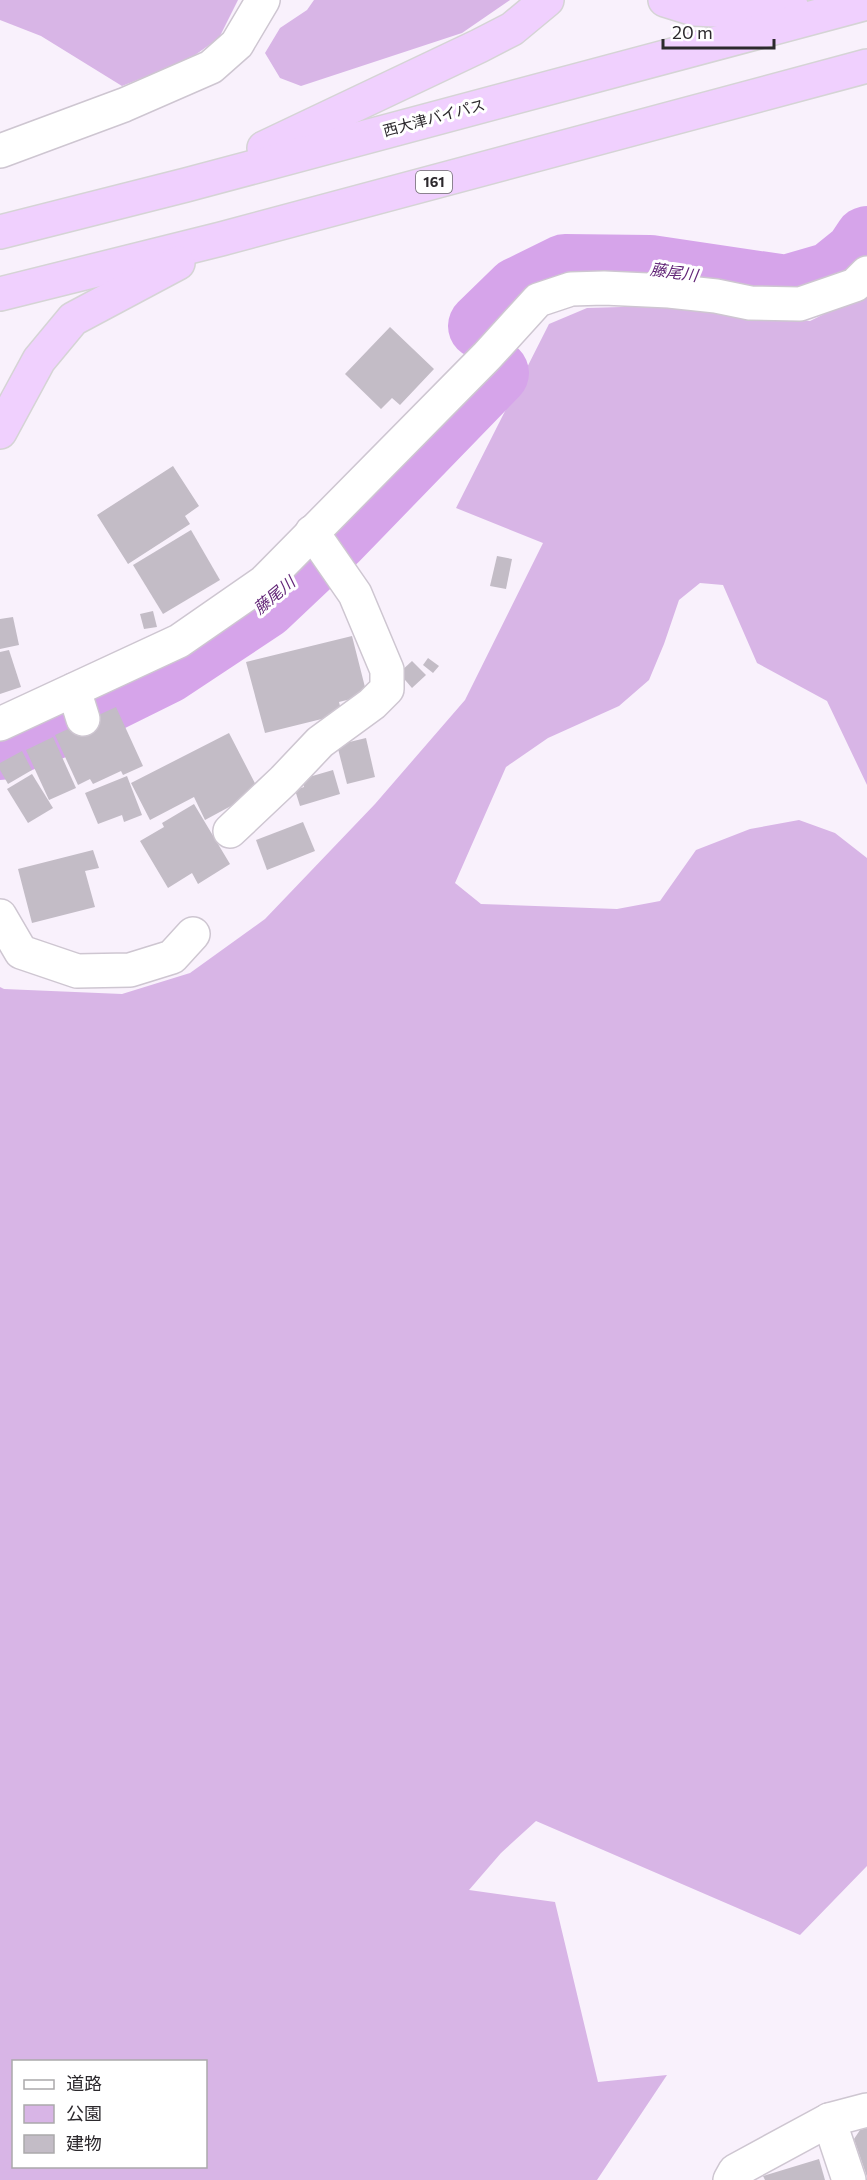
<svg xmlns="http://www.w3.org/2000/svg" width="867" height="2180" font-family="Commissioner,'Noto Sans JP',sans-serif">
  <rect width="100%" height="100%" fill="#f9f1fc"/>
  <g fill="#d8b5e6" fill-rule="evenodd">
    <polygon points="0,0 238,0 219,38 188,60 122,86 41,36 0,20"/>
    <polygon points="314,0 510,0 462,33 301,86 280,78 265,53 280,28 307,10"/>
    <path d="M867,293V785L827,701L757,663L723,585L700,583L679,600L664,644L649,680L619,706L548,738L506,767L455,883L481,904L617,909L660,901L696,850L750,829L799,820L835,833L867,858V1866L800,1935L536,1821L501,1853L469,1890L555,1902L598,2082L667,2075L597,2180H0V987L4,989L122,994L190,973L265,919L375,804L465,700L543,543L456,508L549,324L587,308L654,306L734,312L810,321ZM14,2062H206V2166H14Z"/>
  </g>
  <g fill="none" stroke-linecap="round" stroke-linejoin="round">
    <g stroke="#d6a4ea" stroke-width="66">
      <polyline points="481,326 518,290 565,267 650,268 786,288 831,275 857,254 867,239"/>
      <polyline points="0,747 55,726 166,671 264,606 336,538 496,373"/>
    </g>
  </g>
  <g fill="#c3bcc6">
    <polygon points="390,327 434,369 400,405 392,398 381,409 345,374"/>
    <polygon points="173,466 199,506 185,516 190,524 128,564 97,515"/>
    <polygon points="191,530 220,580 163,614 133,565"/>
    <polygon points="497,556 512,559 506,589 490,586"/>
    <polygon points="153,611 157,627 144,629 140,614"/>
    <polygon points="13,617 19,645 0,649 0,619"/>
    <polygon points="352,636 367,695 339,702 342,714 265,733 246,662"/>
    <polygon points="9,650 21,687 0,694 0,652"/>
    <polygon points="428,658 439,666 433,673 423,665"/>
    <polygon points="412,661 426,675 412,688 399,673"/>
    <polygon points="116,707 143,766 123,775 121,771 93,784 90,779 78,785 55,735"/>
    <polygon points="229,733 259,791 205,820 194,797 150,820 131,783"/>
    <polygon points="53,737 76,788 49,800 26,750"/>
    <polygon points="366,738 375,777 347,784 337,745"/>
    <polygon points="22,751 32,770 8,784 0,770 0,763"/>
    <polygon points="333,770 340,794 300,806 295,790 304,787 302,779"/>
    <polygon points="32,774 53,808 28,823 7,789"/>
    <polygon points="127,776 142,815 124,822 122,815 98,824 85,793"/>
    <polygon points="194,804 230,864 198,884 192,873 168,888 140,841 164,827 162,823"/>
    <polygon points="303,822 315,851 267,870 256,840"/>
    <polygon points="93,850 99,868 85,871 95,907 32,923 18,869"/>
    <polygon points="867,2128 867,2177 854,2139 860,2130"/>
    <polygon points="819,2159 825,2180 765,2180 763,2176"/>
  </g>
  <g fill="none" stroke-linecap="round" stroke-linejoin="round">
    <defs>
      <g id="minor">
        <polyline points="0,151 124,105 211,67 237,44 263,0"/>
        <polyline points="74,690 83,719"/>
        <polyline points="0,724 179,641 264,582 487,356 538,300 571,289 604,288 669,291 716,296 750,303 800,304 855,285 867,273"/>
        <polyline points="230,831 284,780 320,742 372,704 387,689 387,670 355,594 312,532"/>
        <polyline points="0,916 21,952 77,971 130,970 172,957 193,934"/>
        <polyline points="829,2120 849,2180"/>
        <polyline points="730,2180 735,2171 829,2120 867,2110"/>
      </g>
      <g id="trunk">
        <polyline points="665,0 694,9 735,11 792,8"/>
        <polyline points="264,148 479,46 512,29 547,0"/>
        <polyline points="0,232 186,185 867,3"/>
        <polyline points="0,294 221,239 867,66"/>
        <polyline points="0,432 39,360 73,319 178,263"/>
      </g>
    </defs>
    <use href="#minor" stroke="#cec6d1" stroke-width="36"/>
    <use href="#trunk" stroke="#d5d4d5" stroke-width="36"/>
    <use href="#minor" stroke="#fff" stroke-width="33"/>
    <use href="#trunk" stroke="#f0d0fe" stroke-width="33"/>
  </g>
  <g text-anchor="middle" stroke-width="6" stroke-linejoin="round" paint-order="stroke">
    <rect fill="#fff" stroke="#6b696c" stroke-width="1.5" x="416" y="171" width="36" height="22" rx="4.5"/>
    <g font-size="14" font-weight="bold" fill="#2c292d">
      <text x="434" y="187">161</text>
    </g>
    <g font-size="15" fill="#2c292d" stroke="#fff">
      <text transform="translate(434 118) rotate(-15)" y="5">西大津バイパス</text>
    </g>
    <g font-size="16" font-style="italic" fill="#622577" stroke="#fff">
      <text transform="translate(674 272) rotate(8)" y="6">藤尾川</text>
      <text transform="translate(274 595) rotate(-40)" y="6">藤尾川</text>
    </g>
  </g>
  <rect x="12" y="2060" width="195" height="108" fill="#ffffff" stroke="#aba9ab" stroke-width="1.5"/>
  <rect x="24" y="2080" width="30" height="9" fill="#ffffff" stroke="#aba9ab" stroke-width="1.5"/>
  <text x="66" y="2090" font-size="18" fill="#2c292d">道路</text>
  <rect x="24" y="2105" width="30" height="18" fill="#d8b5e6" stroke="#aba9ab" stroke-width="1.5"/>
  <text x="66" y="2120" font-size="18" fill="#2c292d">公園</text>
  <rect x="24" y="2135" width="30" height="18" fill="#c3bcc6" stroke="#aba9ab" stroke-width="1.5"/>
  <text x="66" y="2150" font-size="18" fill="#2c292d">建物</text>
  <path d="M663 39v9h111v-9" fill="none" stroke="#2c292d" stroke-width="3"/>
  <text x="672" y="39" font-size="18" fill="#2c292d" stroke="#ffffff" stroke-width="4.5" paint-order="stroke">20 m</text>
</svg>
